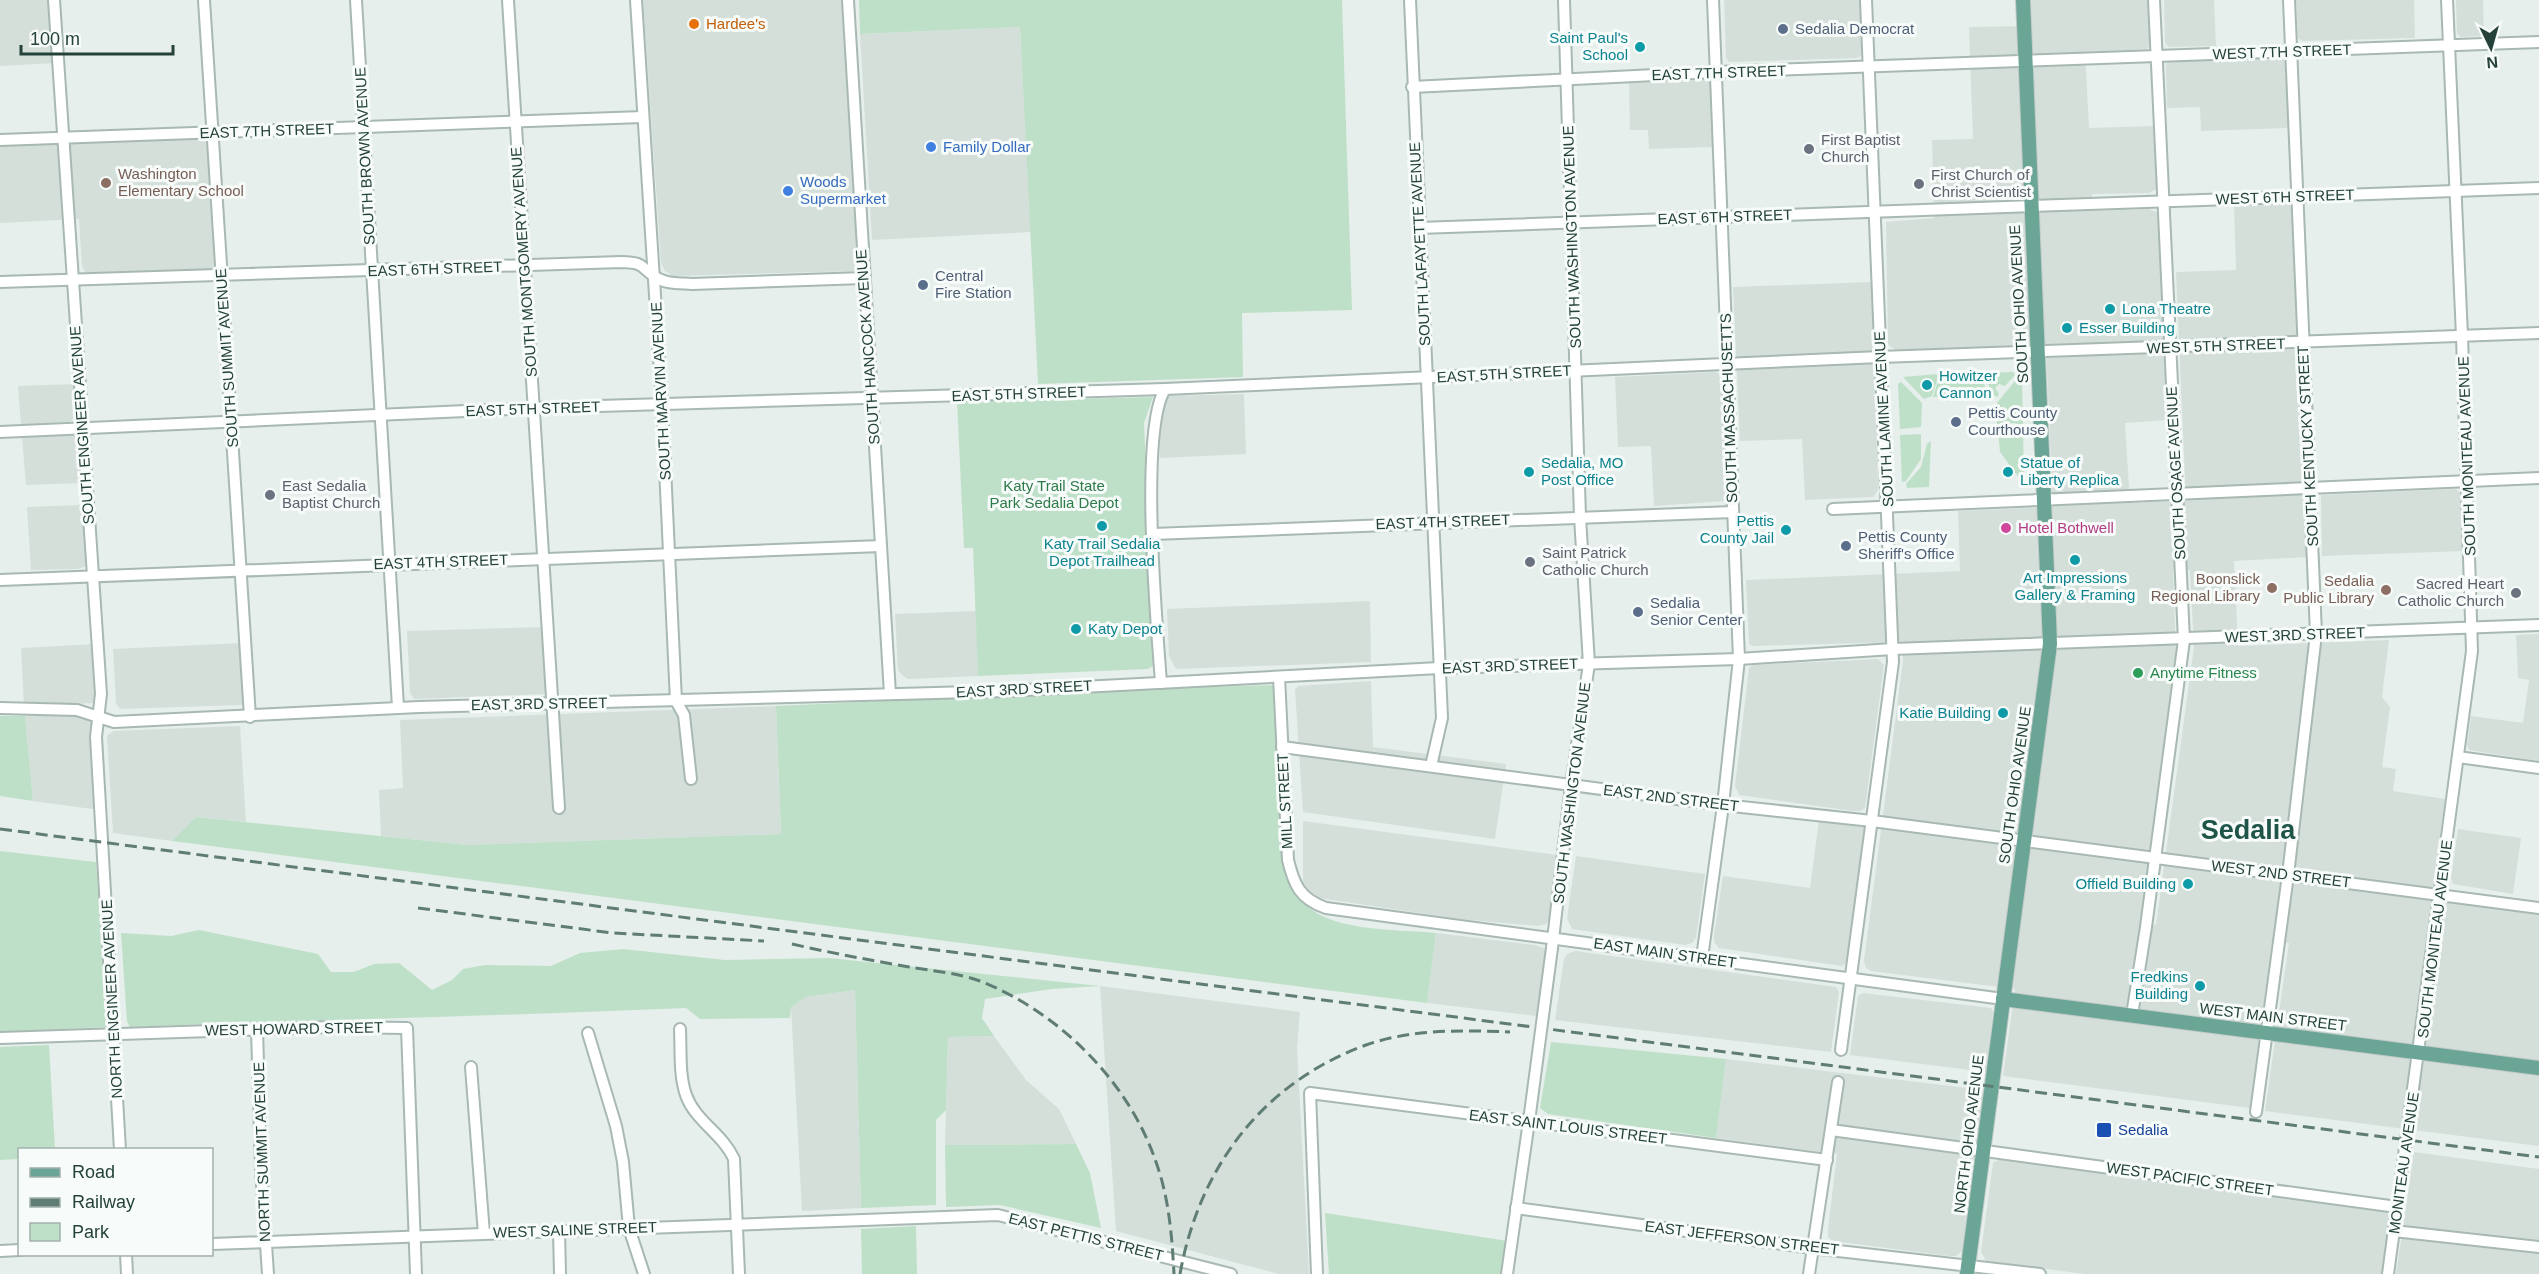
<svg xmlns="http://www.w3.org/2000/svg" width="2539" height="1274" font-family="Helvetica,sans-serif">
  <rect width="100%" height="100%" fill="#e6efeb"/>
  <g fill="#d4dfda" fill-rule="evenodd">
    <polygon points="0,0 49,0 55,63 0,66"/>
    <polygon points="643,0 843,0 861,266 855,271 673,276 665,271 661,263"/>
    <polygon points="1724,0 1860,0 1861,56 1856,58 1729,62 1726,58"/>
    <path d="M2031,0H2149L2150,46L2147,49L2085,52L2089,128L2155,126L2158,188L2149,193L2092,194L2093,211L2149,209L2158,213L2167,420L2125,423L2130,503L2186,501L2176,272L2236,270L2234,205L2286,202L2292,206L2307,557L2234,561L2238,646L2389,640L2382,697L2390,707L2382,767L2396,769L2393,791L2445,799L2431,898L2539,913V1146L2265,1111L2289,943L2272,942L2250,1108L2003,1076L2015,989L1871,971L1866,968L1864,961L1903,661V642L1753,646L1749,644L1746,580L1960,571L1958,511L2053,507L2046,347L1899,352L1888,345L1886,222L1934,218L1932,140L1973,139L1969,27L2032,26ZM2173,570H2190L2194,647L2156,925L2140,922L2176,654Z"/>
    <polygon points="2164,0 2214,0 2216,46 2169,47 2165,43"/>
    <polygon points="2296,0 2414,0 2415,38 2302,41 2298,38"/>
    <polygon points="2456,0 2483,0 2484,36 2461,37 2457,33"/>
    <polygon points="1020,27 1031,232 872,240 860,34"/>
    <polygon points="2279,56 2287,61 2289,128 2201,131 2200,107 2167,108 2166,65 2168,61"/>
    <polygon points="1706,80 1711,82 1713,147 1649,149 1648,130 1630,130 1629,83"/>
    <polygon points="202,138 210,146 217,266 213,269 92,274 85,272 82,266 79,219 0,223 0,146"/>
    <polygon points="1872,282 1878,490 1873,497 1805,500 1802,439 1740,441 1733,287"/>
    <polygon points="1716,372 1724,377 1726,501 1654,506 1651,446 1618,447 1615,377"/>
    <polygon points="76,384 78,414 76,418 69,422 21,425 18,386"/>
    <polygon points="1244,394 1246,454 1160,458 1158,418 1168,396"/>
    <polygon points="73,435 79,439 82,483 26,485 22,437"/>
    <polygon points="2456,489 2462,495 2464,551 2322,556 2321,495"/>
    <polygon points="84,505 88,561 86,566 78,569 31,570 27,507"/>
    <polygon points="1370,601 1371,662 1176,669 1169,656 1167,609"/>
    <polygon points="976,611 978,676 908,679 902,675 898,670 895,614"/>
    <polygon points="546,627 550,689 546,694 414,699 410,693 407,631"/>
    <polygon points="2539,634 2539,761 2469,750 2467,745 2471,716 2523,723 2529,680 2518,678 2516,635"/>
    <polygon points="243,643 246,699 241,705 120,709 116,703 113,649"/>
    <polygon points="95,644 98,695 94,703 24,706 21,648"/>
    <polygon points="1878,659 1884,665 1865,808 1860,811 1853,811 1739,795 1735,786 1749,668 1753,665"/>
    <polygon points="1371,681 1373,747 1506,764 1495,839 1303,812 1295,690 1298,686"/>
    <polygon points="776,706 781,834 468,845 381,836 379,790 403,788 400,720"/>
    <polygon points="93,715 99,810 33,801 25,716"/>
    <polygon points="240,726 246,822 197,817 172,841 113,833 107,736 113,731"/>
    <polygon points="1819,820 1863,825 1866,829 1846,963 1842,966 1719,948 1714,942 1714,935 1723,876 1810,888"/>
    <polygon points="1303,821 1558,855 1549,919 1546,924 1538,926 1459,919 1319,898 1311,894 1303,882"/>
    <polygon points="2458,829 2521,838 2513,894 2453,884 2451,878"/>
    <polygon points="1576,856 1705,874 1696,938 1692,943 1685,945 1572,929 1567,918"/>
    <polygon points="1436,933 1535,945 1546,949 1551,957 1544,1017 1427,1003"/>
    <polygon points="1575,951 1836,987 1839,992 1831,1052 1555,1020 1564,959 1567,954"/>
    <polygon points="1100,986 1300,1012 1297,1048 1309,1274 1279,1274 1116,1231"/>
    <polygon points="855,990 861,1208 802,1211 791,1007 806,997"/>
    <polygon points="1863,993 1991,1008 1993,1012 1986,1072 1850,1055 1858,996"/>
    <polygon points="994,1036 1026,1080 1059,1109 1076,1144 945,1145 948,1037"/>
    <polygon points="1726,1059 1984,1090 1962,1251 1956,1256 1949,1256 1832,1241 1828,1237 1828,1229 1837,1154 1716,1138"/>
    <polygon points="2414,1152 2539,1169 2539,1274 2396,1274"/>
    <polygon points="2000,1159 2383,1210 2390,1215 2390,1222 2384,1274 2085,1274 1986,1261 1981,1252 1993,1163"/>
  </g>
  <g fill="#bfe0c8">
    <polygon points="859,0 1342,0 1352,310 1242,313 1243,377 1038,384 1020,27 860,34"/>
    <polygon points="2013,372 2015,375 2005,386 1999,384 1995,388 1999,394 1997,397 1992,394 1984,373"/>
    <polygon points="1981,373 1988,397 1933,397 1940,375 1946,375 1959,382 1970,374"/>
    <polygon points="1939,374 1932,396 1924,399 1903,377"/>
    <polygon points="2019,376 2022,380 2023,425 2013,423 1997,426 1997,403"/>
    <polygon points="1901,382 1922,403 1921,427 1900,429 1898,384"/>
    <polygon points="1153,397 1144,423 1154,665 1148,669 978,676 973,548 964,548 957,402"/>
    <polygon points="2008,430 2013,433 2023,430 2024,475 2020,479 2000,452 1998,431"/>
    <polygon points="1921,434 1921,459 1906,481 1902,482 1900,435"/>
    <polygon points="1931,441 1929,487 1907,488 1906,484 1921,467 1927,444"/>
    <path d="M1275,685L1293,874C1295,881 1296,890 1300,896C1319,933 1399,929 1436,933L1427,1003L172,841L196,817L468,845L781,834L776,706L1140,689Z"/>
    <polygon points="0,716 25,716 33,801 0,796"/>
    <polygon points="0,851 96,862 107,1027 0,1032"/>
    <path d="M199,930L318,954L331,972H354L374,964L399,963L432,990L452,980L463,969L485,965L551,966L580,953L623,949L725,960L829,958L1100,986L1052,989L985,999L982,1018L994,1036L948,1037L946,1110L936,1120V1205L861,1208L855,990L806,997L791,1007L790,1018L700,1019L686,1008C501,1016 315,1020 130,1027L127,1021L121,933L171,936Z"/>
    <polygon points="1551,1042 1726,1059 1716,1138 1548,1114 1540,1108"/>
    <polygon points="49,1045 55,1149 20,1150 19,1159 0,1160 0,1047"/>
    <polygon points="1076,1144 1090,1173 1101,1228 1000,1205 946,1207 945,1145"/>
    <polygon points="1325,1213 1508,1241 1503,1274 1329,1274"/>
    <polygon points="916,1226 917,1274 862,1274 861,1229"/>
  </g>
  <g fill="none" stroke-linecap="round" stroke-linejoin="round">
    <defs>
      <g id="minor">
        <polyline points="54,0 101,694 96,737 120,1150"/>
        <polyline points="204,0 250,717"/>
        <polyline points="356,0 398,707"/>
        <polyline points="508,0 559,808"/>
        <polyline points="636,0 662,404 676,701 684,715 691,779"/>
        <polyline points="848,0 890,694"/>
        <polyline points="1410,0 1442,718 1431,766"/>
        <polyline points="1412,87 1716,72 2539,42"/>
        <polyline points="0,140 643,117"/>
        <polyline points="1419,228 2539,188"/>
        <path d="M0,282L621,262C643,263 638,264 654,276C664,284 679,283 692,284L864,278"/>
        <polyline points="0,432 533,408 1165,389 1880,357 2539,333"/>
        <polyline points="1833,509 2539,478"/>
        <polyline points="1153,534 1733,512"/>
        <polyline points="0,580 881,546"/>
        <path d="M1279,677L1288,860C1294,885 1300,899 1326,908L2003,999"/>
        <path d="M1161,683C1157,625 1139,432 1165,389"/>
        <polyline points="0,708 77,710 114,722 419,707 1008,691 1439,668 1739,659 1893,649 2539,625"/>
        <polyline points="1282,747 1723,805 1872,821 2539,908"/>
        <polyline points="2458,757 2539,768"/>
        <polyline points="1552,948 1571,785 1589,664 1580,517 1564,0"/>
        <polyline points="1702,958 1723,805 1739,659 1713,0"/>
        <polyline points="2132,1015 2146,927 2184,640 2154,0"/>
        <polyline points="257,1029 261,1169 268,1274"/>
        <path d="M680,1029C681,1049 679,1076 686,1095C695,1121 723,1134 734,1159L739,1274"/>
        <polyline points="588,1033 616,1126 623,1162 629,1228 644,1274"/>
        <polyline points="0,1038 330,1027 407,1028 416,1274"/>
        <polyline points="1841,1050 1893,662 1866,0"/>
        <polyline points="471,1067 484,1234"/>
        <polyline points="2256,1112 2288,875 2316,634 2289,0"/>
        <polyline points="1831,1130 2397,1207"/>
        <polyline points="1516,1208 1812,1248 2040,1274"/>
        <polyline points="559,1230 560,1274"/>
        <polyline points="2394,1231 2539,1247"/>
        <polyline points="212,1244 998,1215 1231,1274"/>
        <polyline points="0,1251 20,1250"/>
        <polyline points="126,1254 127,1274"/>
        <polyline points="1317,1274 1310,1093 1827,1160"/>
        <polyline points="1507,1274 1529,1121"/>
        <polyline points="1809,1274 1838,1082"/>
        <polyline points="2388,1274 2472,651 2462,336 2447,0"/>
      </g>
      <g id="major">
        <polyline points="2003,999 2539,1068"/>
        <polyline points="1967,1274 2050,644 2023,0"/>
      </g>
    </defs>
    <use href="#minor" stroke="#a8b8b2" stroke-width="14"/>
    <use href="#major" stroke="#c2cac8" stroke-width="16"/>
    <use href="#minor" stroke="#fff" stroke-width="10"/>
    <use href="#major" stroke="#6aa596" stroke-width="14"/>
    <g stroke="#5f7d75" stroke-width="3" stroke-dasharray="12 6" stroke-linecap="butt">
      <polyline points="0,829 2539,1157"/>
      <polyline points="418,908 613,933 764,941"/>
      <path d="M792,944C831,953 870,960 909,967C932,971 959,973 980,981C1059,1012 1129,1082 1156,1162C1169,1198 1172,1236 1174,1274"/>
      <path d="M1180,1274C1199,1168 1262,1083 1366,1045C1411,1029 1463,1030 1510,1032"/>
    </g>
    <defs>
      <polyline id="minor-bridge" points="1529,1121 1552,948"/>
    </defs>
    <use href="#minor-bridge" stroke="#a8b8b2" stroke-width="14" stroke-linecap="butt"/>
    <use href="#minor-bridge" stroke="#fff" stroke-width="10"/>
  </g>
  <circle fill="#e8710a" stroke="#f7fbf9" stroke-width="2" cx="694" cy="24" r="6"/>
  <g fill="#5c6f8a" stroke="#f7fbf9" stroke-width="2">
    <circle cx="1783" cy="29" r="6"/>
    <circle cx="923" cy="285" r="6"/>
    <circle cx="1956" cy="422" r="6"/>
    <circle cx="1846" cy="546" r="6"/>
    <circle cx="1638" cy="612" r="6"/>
  </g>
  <g fill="#0f9aa8" stroke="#f7fbf9" stroke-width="2">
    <circle cx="1640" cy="47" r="6"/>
    <circle cx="2110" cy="309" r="6"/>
    <circle cx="2067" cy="328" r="6"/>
    <circle cx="1927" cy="385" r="6"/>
    <circle cx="1529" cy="472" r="6"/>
    <circle cx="2008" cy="472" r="6"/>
    <circle cx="1102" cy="526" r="6"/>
    <circle cx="1786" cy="530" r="6"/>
    <circle cx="2075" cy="560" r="6"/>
    <circle cx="1076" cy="629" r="6"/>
    <circle cx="2003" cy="713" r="6"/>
    <circle cx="2188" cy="884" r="6"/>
    <circle cx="2200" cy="986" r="6"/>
  </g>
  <g fill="#3f7fe0" stroke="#f7fbf9" stroke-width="2">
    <circle cx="931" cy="147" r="6"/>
    <circle cx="788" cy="191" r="6"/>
  </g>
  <g fill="#6b7280" stroke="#f7fbf9" stroke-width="2">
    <circle cx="1809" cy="149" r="6"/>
    <circle cx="1919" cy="184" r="6"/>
    <circle cx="270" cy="495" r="6"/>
    <circle cx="1530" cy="562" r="6"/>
    <circle cx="2516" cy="593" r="6"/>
  </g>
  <g fill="#8d6e63" stroke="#f7fbf9" stroke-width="2">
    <circle cx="106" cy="183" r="6"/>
    <circle cx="2272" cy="588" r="6"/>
    <circle cx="2386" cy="590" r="6"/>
  </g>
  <circle fill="#d1479c" stroke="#f7fbf9" stroke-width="2" cx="2006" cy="528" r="6"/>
  <circle fill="#2e9e5b" stroke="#f7fbf9" stroke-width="2" cx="2138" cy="673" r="6"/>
  <rect fill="#1a4fb4" stroke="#f7fbf9" stroke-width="2" x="2096" y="1122" width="16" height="16" rx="3"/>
  <g text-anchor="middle" stroke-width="6" stroke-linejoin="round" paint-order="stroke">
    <g font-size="15" fill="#c56008" stroke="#f7fbf9" text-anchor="start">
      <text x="706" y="29">Hardee's</text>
    </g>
    <g font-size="15" fill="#4e5e75" stroke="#f7fbf9" text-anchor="start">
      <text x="1795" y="34">Sedalia Democrat</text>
      <text x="935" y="281">Central<tspan x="935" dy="17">Fire Station</tspan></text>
      <text x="1968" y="418">Pettis County<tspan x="1968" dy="17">Courthouse</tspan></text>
      <text x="1858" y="542">Pettis County<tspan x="1858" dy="17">Sheriff's Office</tspan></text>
      <text x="1650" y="608">Sedalia<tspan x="1650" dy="17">Senior Center</tspan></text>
    </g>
    <g font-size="15" fill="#0d838f" stroke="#f7fbf9" text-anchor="start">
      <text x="1628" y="43" text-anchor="end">Saint Paul's<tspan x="1628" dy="17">School</tspan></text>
      <text x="2122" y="314">Lona Theatre</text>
      <text x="2079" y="333">Esser Building</text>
      <text x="1939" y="381">Howitzer<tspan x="1939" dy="17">Cannon</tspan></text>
      <text x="1541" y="468">Sedalia, MO<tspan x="1541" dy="17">Post Office</tspan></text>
      <text x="2020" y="468">Statue of<tspan x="2020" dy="17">Liberty Replica</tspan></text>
      <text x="1774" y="526" text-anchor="end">Pettis<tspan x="1774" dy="17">County Jail</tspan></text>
      <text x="1102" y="549" text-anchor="middle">Katy Trail Sedalia<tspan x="1102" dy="17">Depot Trailhead</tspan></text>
      <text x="2075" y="583" text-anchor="middle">Art Impressions<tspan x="2075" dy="17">Gallery &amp; Framing</tspan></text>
      <text x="1088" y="634">Katy Depot</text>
      <text x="1991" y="718" text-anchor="end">Katie Building</text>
      <text x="2176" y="889" text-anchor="end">Offield Building</text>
      <text x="2188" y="982" text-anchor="end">Fredkins<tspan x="2188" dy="17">Building</tspan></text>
    </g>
    <g font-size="15" fill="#24423a" stroke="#f7fbf9">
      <text transform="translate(2282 52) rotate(-2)" y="5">WEST 7TH STREET</text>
      <text transform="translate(1719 73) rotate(-2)" y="5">EAST 7TH STREET</text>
      <text transform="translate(267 131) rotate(-2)" y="5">EAST 7TH STREET</text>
      <text transform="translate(365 156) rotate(-93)" y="5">SOUTH BROWN AVENUE</text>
      <text transform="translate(2285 197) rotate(-2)" y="5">WEST 6TH STREET</text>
      <text transform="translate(1725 217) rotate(-2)" y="5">EAST 6TH STREET</text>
      <text transform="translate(1572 237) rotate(-92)" y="5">SOUTH WASHINGTON AVENUE</text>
      <text transform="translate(1420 244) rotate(-93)" y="5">SOUTH LAFAYETTE AVENUE</text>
      <text transform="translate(524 262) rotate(-94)" y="5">SOUTH MONTGOMERY AVENUE</text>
      <text transform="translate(435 269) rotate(-2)" y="5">EAST 6TH STREET</text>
      <text transform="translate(2019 304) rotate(-93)" y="5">SOUTH OHIO AVENUE</text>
      <text transform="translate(2216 346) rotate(-2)" y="5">WEST 5TH STREET</text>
      <text transform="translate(868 347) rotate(-94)" y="5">SOUTH HANCOCK AVENUE</text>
      <text transform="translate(227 358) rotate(-94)" y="5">SOUTH SUMMIT AVENUE</text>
      <text transform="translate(1504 374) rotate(-3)" y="5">EAST 5TH STREET</text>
      <text transform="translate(661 391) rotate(-93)" y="5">SOUTH MARVIN AVENUE</text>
      <text transform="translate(1019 394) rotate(-2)" y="5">EAST 5TH STREET</text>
      <text transform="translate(1729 408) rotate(-92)" y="5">SOUTH MASSACHUSETTS</text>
      <text transform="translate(533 409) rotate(-2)" y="5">EAST 5TH STREET</text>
      <text transform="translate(1884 419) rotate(-93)" y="5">SOUTH LAMINE AVENUE</text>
      <text transform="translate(82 425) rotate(-94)" y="5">SOUTH ENGINEER AVENUE</text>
      <text transform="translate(2308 446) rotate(-93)" y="5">SOUTH KENTUCKY STREET</text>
      <text transform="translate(2467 456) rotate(-92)" y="5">SOUTH MONITEAU AVENUE</text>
      <text transform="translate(2176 473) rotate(-93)" y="5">SOUTH OSAGE AVENUE</text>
      <text transform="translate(1443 522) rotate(-2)" y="5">EAST 4TH STREET</text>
      <text transform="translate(441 562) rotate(-2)" y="5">EAST 4TH STREET</text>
      <text transform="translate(2295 635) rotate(-2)" y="5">WEST 3RD STREET</text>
      <text transform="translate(1510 666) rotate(-2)" y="5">EAST 3RD STREET</text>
      <text transform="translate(1024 689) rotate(-3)" y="5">EAST 3RD STREET</text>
      <text transform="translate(539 704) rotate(-1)" y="5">EAST 3RD STREET</text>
      <text transform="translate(2015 785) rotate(-82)" y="5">SOUTH OHIO AVENUE</text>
      <text transform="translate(1572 793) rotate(-83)" y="5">SOUTH WASHINGTON AVENUE</text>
      <text transform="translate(1671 798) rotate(7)" y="5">EAST 2ND STREET</text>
      <text transform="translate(1285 801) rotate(-93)" y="5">MILL STREET</text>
      <text transform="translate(2281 874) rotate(7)" y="5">WEST 2ND STREET</text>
      <text transform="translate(2435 939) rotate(-83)" y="5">SOUTH MONITEAU AVENUE</text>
      <text transform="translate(1665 953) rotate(8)" y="5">EAST MAIN STREET</text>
      <text transform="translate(112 999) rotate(-93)" y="5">NORTH ENGINEER AVENUE</text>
      <text transform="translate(2273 1017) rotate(7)" y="5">WEST MAIN STREET</text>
      <text transform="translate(294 1029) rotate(-1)" y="5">WEST HOWARD STREET</text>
      <text transform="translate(1568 1127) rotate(7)" y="5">EAST SAINT LOUIS STREET</text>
      <text transform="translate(1969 1134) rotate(-83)" y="5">NORTH OHIO AVENUE</text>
      <text transform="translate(262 1152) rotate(-92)" y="5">NORTH SUMMIT AVENUE</text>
      <text transform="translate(2404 1163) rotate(-82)" y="5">MONITEAU AVENUE</text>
      <text transform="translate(2190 1179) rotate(8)" y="5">WEST PACIFIC STREET</text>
      <text transform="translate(575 1230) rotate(-2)" y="5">WEST SALINE STREET</text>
      <text transform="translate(1086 1237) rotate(14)" y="5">EAST PETTIS STREET</text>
      <text transform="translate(1742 1238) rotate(7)" y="5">EAST JEFFERSON STREET</text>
    </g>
    <g font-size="15" fill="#5b616d" stroke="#f7fbf9" text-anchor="start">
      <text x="1821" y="145">First Baptist<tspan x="1821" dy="17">Church</tspan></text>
      <text x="1931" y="180">First Church of<tspan x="1931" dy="17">Christ Scientist</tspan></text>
      <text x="282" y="491">East Sedalia<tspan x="282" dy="17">Baptist Church</tspan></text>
      <text x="1542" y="558">Saint Patrick<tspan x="1542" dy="17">Catholic Church</tspan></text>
      <text x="2504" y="589" text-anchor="end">Sacred Heart<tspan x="2504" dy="17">Catholic Church</tspan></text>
    </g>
    <g font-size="15" fill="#366cbe" stroke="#f7fbf9" text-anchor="start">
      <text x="943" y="152">Family Dollar</text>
      <text x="800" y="187">Woods<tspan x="800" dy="17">Supermarket</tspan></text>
    </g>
    <g font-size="15" fill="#785e54" stroke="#f7fbf9" text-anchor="end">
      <text x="118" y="179" text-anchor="start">Washington<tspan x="118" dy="17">Elementary School</tspan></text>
      <text x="2260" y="584">Boonslick<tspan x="2260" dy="17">Regional Library</tspan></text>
      <text x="2374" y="586">Sedalia<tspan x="2374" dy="17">Public Library</tspan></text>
    </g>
    <g font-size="15" fill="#2d7a4b" stroke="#f7fbf9">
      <text x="1054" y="491">Katy Trail State<tspan x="1054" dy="17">Park Sedalia Depot</tspan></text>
    </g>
    <g font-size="15" fill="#b23c85" stroke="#f7fbf9" text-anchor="start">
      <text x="2018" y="533">Hotel Bothwell</text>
    </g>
    <g font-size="15" fill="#27864d" stroke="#f7fbf9" text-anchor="start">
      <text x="2150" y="678">Anytime Fitness</text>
    </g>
    <g font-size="15" fill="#164399" stroke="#f7fbf9" text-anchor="start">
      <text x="2118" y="1135">Sedalia</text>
    </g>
    <g font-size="27" font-weight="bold" fill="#1f5548" stroke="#f7fbf9">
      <text x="2248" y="839">Sedalia</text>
    </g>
  </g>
  <rect x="18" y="1148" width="195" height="108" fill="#f7fbf9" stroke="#a3b1ad" stroke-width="1.5"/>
  <rect x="30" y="1168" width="30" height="9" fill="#6aa596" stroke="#a3b1ad" stroke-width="1.5"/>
  <text x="72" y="1178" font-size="18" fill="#24423a">Road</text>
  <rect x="30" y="1198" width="30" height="9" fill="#5f7d75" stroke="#a3b1ad" stroke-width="1.5"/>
  <text x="72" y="1208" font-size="18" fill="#24423a">Railway</text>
  <rect x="30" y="1223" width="30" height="18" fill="#bfe0c8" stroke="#a3b1ad" stroke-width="1.5"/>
  <text x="72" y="1238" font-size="18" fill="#24423a">Park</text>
  <g transform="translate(2491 48) rotate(175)" stroke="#f7fbf9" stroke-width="4.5" paint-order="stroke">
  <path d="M0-4.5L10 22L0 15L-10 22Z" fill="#24423a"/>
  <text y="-9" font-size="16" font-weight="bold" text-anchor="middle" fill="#24423a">N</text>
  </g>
  <path d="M21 45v9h152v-9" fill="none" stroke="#24423a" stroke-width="3"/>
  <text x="30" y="45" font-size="18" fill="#24423a" stroke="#f7fbf9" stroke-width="4.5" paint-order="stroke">100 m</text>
</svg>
